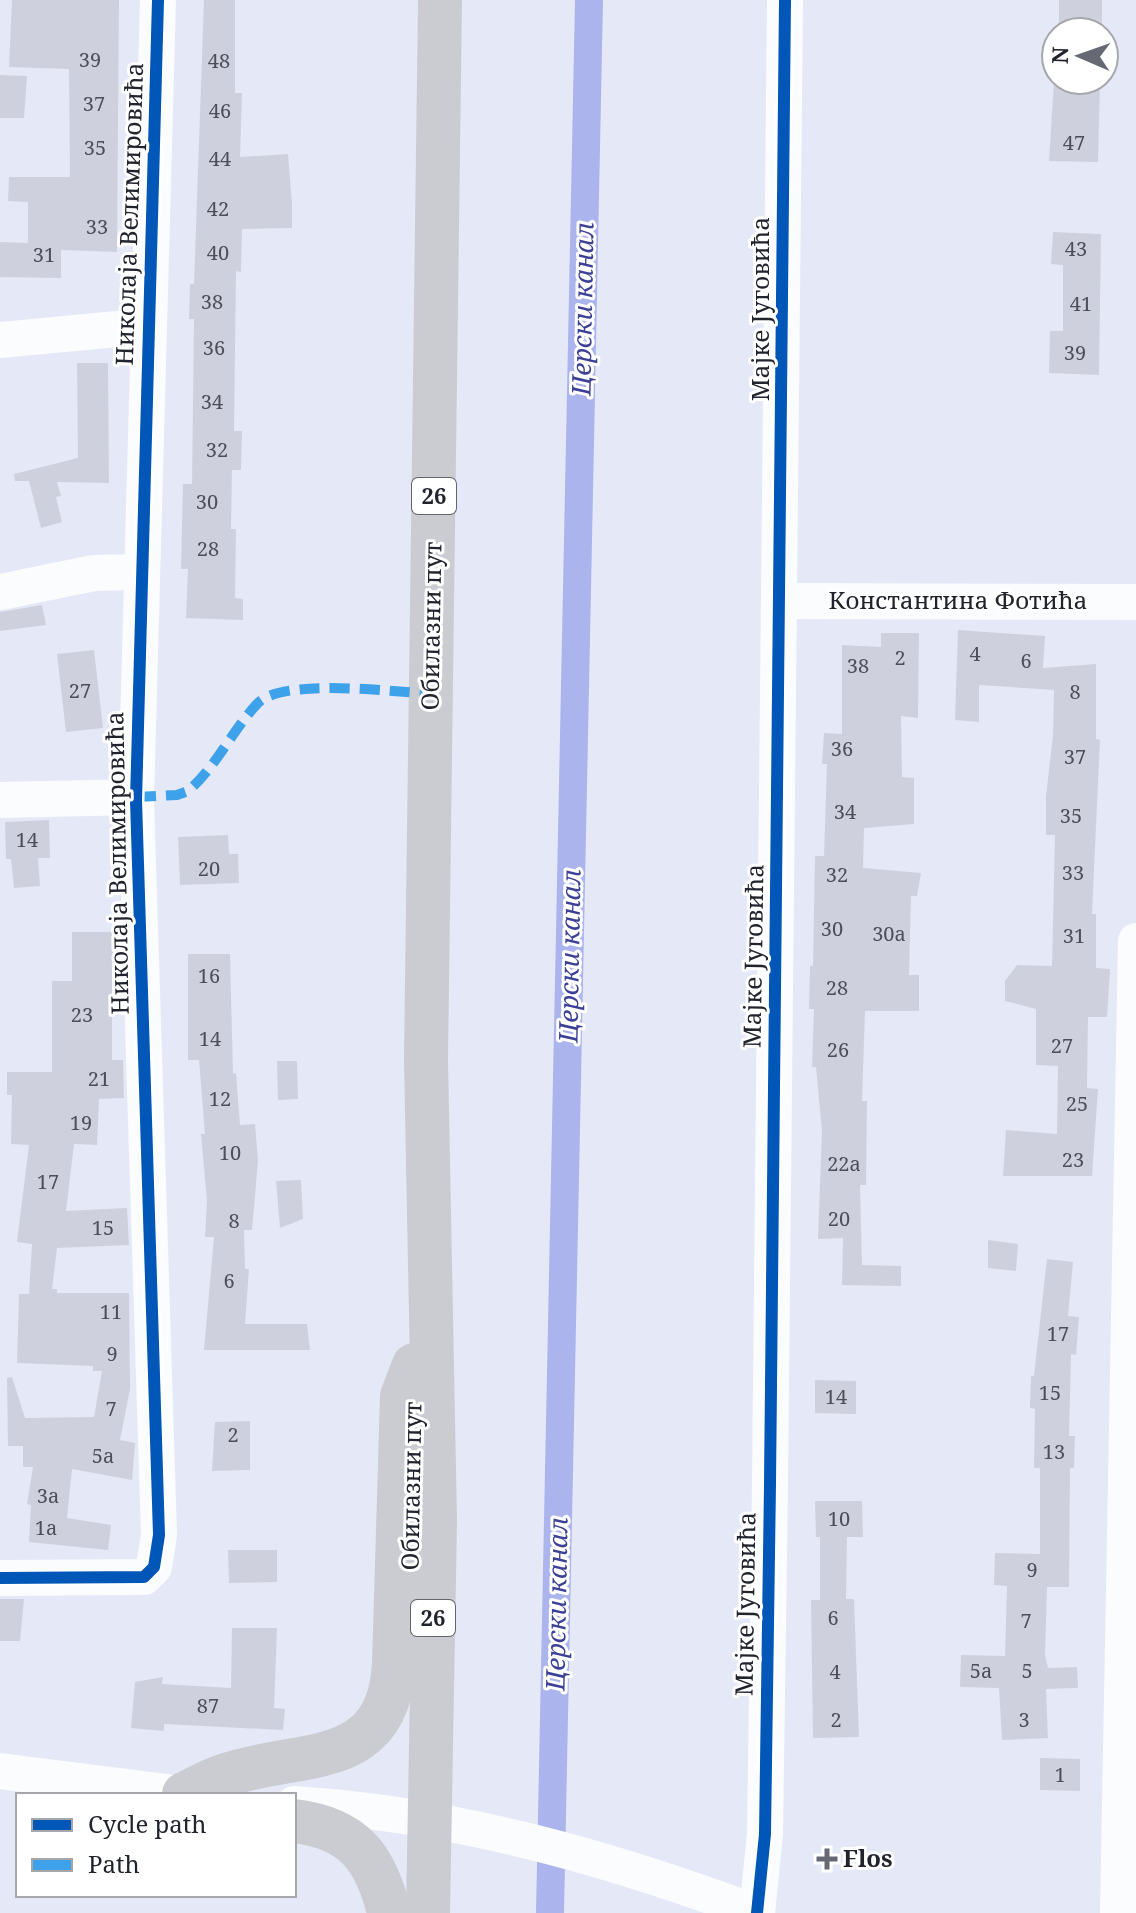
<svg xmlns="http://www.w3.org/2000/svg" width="1136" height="1913" font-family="'Noto Serif',serif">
  <rect width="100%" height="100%" fill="#e5e8f7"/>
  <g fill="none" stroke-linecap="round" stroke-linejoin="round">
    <polyline stroke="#abb4ec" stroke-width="28" points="550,1913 589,0"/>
  </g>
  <g fill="#ced1dd">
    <polygon points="12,0 119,0 117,252 61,250 61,278 0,277 0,242 28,243 28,202 8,201 9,177 70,177 69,69 9,67"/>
    <polygon points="204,0 235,0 235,93 242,93 240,157 288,154 292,204 292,228 242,229 241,272 236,271 234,431 242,431 241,470 232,470 231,529 236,529 235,598 243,599 243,620 186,618 188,569 181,569 183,484 192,484 194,319 189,319 190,284 194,284"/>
    <rect x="1059" y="0" width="43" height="32"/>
    <polygon points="0,75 27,76 24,118 0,118"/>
    <polygon points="1054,80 1100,80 1098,162 1049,161"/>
    <polygon points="1053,232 1101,234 1099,375 1049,373 1050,331 1063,331 1063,265 1051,264"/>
    <polygon points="77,363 108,363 109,483 57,482 61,496 56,497 62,522 41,528 29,481 15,481 14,474 78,458"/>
    <polygon points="42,605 46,625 0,631 0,612"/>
    <polygon points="958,630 1045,636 1043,668 1096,664 1096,739 1100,740 1092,914 1096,914 1096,968 1110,969 1107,1017 1088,1017 1087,1088 1098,1089 1092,1176 1003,1176 1006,1130 1057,1134 1058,1066 1036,1065 1036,1009 1005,1001 1005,981 1017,965 1052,966 1055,835 1046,835 1046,796 1053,735 1054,690 979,685 979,722 955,720"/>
    <polygon points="881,633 919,633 918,718 901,716 902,777 914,778 914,824 864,828 863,868 921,873 917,896 911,896 909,975 919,975 919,1011 865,1011 862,1101 867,1101 866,1185 860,1185 862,1265 901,1266 901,1286 842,1285 843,1238 818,1239 822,1132 816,1067 812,1067 814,1009 809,1009 810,966 813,966 815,856 824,856 827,764 822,764 824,733 842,734 842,645 881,647"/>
    <polygon points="94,650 103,728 66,732 57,654"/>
    <polygon points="49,820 50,858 38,858 40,886 14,888 11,859 6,859 5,822"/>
    <polygon points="228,835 229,854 238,854 239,883 180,885 178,837"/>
    <polygon points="72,932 119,932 120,971 112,971 112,1060 123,1060 124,1098 99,1099 97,1145 74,1144 66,1211 127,1208 129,1245 57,1248 52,1289 57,1289 57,1293 129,1293 130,1389 120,1440 135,1443 132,1480 72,1469 67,1518 111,1525 108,1550 29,1542 31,1505 27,1504 33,1467 23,1467 23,1446 8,1446 7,1378 12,1377 25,1418 94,1417 102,1371 93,1371 93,1366 17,1363 19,1294 29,1294 32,1244 17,1242 29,1145 11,1144 12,1095 7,1095 7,1072 52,1072 52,981 72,981"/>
    <polygon points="188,954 230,954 233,1074 236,1073 240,1125 255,1124 258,1161 252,1230 244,1230 245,1269 249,1269 245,1324 307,1324 310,1350 204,1350 214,1237 205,1237 207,1201 201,1134 205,1134 199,1060 188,1060"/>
    <polygon points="277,1061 297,1061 298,1099 278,1100"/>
    <polygon points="301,1180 303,1219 280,1228 276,1181"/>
    <polygon points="988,1240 1018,1244 1016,1271 988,1268"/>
    <polygon points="1047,1259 1073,1262 1068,1316 1079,1317 1076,1355 1071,1354 1069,1436 1075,1436 1074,1468 1070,1468 1069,1587 1047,1587 1045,1655 1048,1668 1077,1667 1078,1688 1046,1689 1048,1738 1002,1740 999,1688 960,1687 961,1655 1005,1656 1007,1586 994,1585 995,1553 1040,1554 1040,1468 1034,1468 1035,1409 1030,1408 1031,1376 1034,1376"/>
    <polygon points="815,1380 856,1381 856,1414 815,1413"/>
    <polygon points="250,1421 250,1470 212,1471 215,1422"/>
    <polygon points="815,1501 862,1501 863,1537 847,1537 846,1599 854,1599 859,1737 813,1738 811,1600 820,1600 820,1537 816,1537"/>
    <polygon points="228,1550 277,1550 277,1582 229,1583"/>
    <polygon points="0,1599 24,1599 20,1641 0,1641"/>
    <polygon points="232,1628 277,1628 274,1708 285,1709 283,1730 164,1724 164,1731 131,1728 135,1682 163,1677 162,1684 231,1688"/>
    <polygon points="1040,1758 1080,1759 1080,1791 1040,1790"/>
  </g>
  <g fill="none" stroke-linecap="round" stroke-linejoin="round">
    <g stroke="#fbfcfe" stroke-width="36">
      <polyline points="0,340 149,326"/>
      <polyline points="0,592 94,573 142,572"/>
      <polyline points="781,601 1136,602"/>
      <polyline points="0,800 136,797"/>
      <polyline points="0,1578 144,1577 154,1567 159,1535 136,800 158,0"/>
      <polyline points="0,1771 191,1795"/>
      <path d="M294,1804C454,1814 607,1857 757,1913"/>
      <polyline points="757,1913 765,1834 770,1484 785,0"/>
      <polyline points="1118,1913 1136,941"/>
    </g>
    <g stroke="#caccd2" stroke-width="44">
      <path d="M184,1794C197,1788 210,1780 223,1776C298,1749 388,1773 394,1664L402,1396L414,1365"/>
      <path d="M294,1821C353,1828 376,1857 389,1913"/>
      <polyline points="428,1913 435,1521 426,1059 440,0"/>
    </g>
    <path stroke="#3ea2eb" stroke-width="10" stroke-dasharray="20 10" stroke-linecap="butt" d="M136,797L177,795L188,791C216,767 232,731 257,704C280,677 396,692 432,694"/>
    <defs>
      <g id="cycleway">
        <polyline points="0,1578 144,1577 154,1567 159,1535 136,800 158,0"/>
        <polyline points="757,1913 765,1834 770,1484 785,0"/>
      </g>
    </defs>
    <use href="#cycleway" stroke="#fff" stroke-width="17"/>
    <use href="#cycleway" stroke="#0057b8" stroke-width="12"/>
  </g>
  <path fill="#666874" stroke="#fff" stroke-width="3" d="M823 1847h8v8h8v8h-8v8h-8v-8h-8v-8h8z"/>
  <g text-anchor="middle" stroke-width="6" stroke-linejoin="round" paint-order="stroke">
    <g font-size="20" fill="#4c4e59">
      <text x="90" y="67">39</text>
      <text x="219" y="68">48</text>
      <text x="94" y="111">37</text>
      <text x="220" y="118">46</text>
      <text x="1074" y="150">47</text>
      <text x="95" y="155">35</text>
      <text x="220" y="166">44</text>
      <text x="218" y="216">42</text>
      <text x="97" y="234">33</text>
      <text x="1076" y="256">43</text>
      <text x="218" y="260">40</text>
      <text x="44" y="262">31</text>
      <text x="212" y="309">38</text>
      <text x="1081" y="311">41</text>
      <text x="214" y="355">36</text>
      <text x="1075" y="360">39</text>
      <text x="212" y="409">34</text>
      <text x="217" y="457">32</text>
      <text x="207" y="509">30</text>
      <text x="208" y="556">28</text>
      <text x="975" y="661">4</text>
      <text x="900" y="665">2</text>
      <text x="1026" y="668">6</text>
      <text x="858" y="673">38</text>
      <text x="80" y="698">27</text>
      <text x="1075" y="699">8</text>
      <text x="842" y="756">36</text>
      <text x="1075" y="764">37</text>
      <text x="845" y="819">34</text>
      <text x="1071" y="823">35</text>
      <text x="27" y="847">14</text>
      <text x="209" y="876">20</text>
      <text x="1073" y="880">33</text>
      <text x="837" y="882">32</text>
      <text x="832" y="936">30</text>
      <text x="889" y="941">30a</text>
      <text x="1074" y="943">31</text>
      <text x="209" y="983">16</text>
      <text x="837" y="995">28</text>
      <text x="82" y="1022">23</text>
      <text x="210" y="1046">14</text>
      <text x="1062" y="1053">27</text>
      <text x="838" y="1057">26</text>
      <text x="99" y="1086">21</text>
      <text x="220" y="1106">12</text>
      <text x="1077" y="1111">25</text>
      <text x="81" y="1130">19</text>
      <text x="230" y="1160">10</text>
      <text x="1073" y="1167">23</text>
      <text x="844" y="1171">22a</text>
      <text x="48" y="1189">17</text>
      <text x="839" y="1226">20</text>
      <text x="234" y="1228">8</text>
      <text x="103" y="1235">15</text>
      <text x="229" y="1288">6</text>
      <text x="111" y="1319">11</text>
      <text x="1058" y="1341">17</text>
      <text x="112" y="1361">9</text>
      <text x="1050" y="1400">15</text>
      <text x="836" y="1404">14</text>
      <text x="111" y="1416">7</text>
      <text x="233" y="1442">2</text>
      <text x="1054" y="1459">13</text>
      <text x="103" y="1463">5a</text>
      <text x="48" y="1503">3a</text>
      <text x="839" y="1526">10</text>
      <text x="46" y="1535">1a</text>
      <text x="1032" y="1577">9</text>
      <text x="833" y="1625">6</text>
      <text x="1026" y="1628">7</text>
      <text x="981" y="1678">5a</text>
      <text x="1027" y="1678">5</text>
      <text x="835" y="1679">4</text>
      <text x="208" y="1713">87</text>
      <text x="836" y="1727">2</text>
      <text x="1024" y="1727">3</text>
      <text x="1060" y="1782">1</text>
    </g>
    <g fill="#fff" stroke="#64656c" stroke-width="2">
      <rect x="412" y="478" width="44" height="36" rx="6"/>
      <rect x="411" y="1600" width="44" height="36" rx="6"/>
    </g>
    <g font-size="22" font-weight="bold" fill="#21232d">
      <text x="434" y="504">26</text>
      <text x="433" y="1626">26</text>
    </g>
    <g font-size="24" fill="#21232d" stroke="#fff">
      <text transform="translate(130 214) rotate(-88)" y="8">Николаја Велимировића</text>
      <text transform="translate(761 309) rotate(-90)" y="8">Мајке Југовића</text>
      <text x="958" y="609">Константина Фотића</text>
      <text transform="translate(432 626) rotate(-89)" y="8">Обилазни пут</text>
      <text transform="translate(118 863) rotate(-91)" y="8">Николаја Велимировића</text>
      <text transform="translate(754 956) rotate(-89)" y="8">Мајке Југовића</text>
      <text transform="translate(412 1486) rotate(-89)" y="8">Обилазни пут</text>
      <text transform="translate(746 1604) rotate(-89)" y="8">Мајке Југовића</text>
    </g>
    <g font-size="24" font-weight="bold" fill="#21232d" stroke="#fff" text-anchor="start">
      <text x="843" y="1867">Flos</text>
    </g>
    <g font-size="26" font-style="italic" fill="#3c4096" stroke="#fff">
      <text transform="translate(583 309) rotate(-89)" y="9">Церски канал</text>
      <text transform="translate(570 956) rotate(-89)" y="9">Церски канал</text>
      <text transform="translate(557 1604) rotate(-89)" y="9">Церски канал</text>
    </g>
  </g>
  <rect x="16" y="1793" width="280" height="104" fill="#ffffff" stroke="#a6a7ab" stroke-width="2"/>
  <rect x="32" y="1819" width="40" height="12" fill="#0057b8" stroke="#a6a7ab" stroke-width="2"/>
  <text x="88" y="1833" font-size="24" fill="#21232d">Cycle path</text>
  <rect x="32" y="1859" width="40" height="12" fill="#3ea2eb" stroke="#a6a7ab" stroke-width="2"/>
  <text x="88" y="1873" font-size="24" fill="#21232d">Path</text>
  <g transform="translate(1080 56) rotate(272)"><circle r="38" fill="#ffffff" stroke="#a6a7ab" stroke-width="2"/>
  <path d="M0-6L14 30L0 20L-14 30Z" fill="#666874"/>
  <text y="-12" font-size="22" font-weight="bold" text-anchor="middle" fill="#21232d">N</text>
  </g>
</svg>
